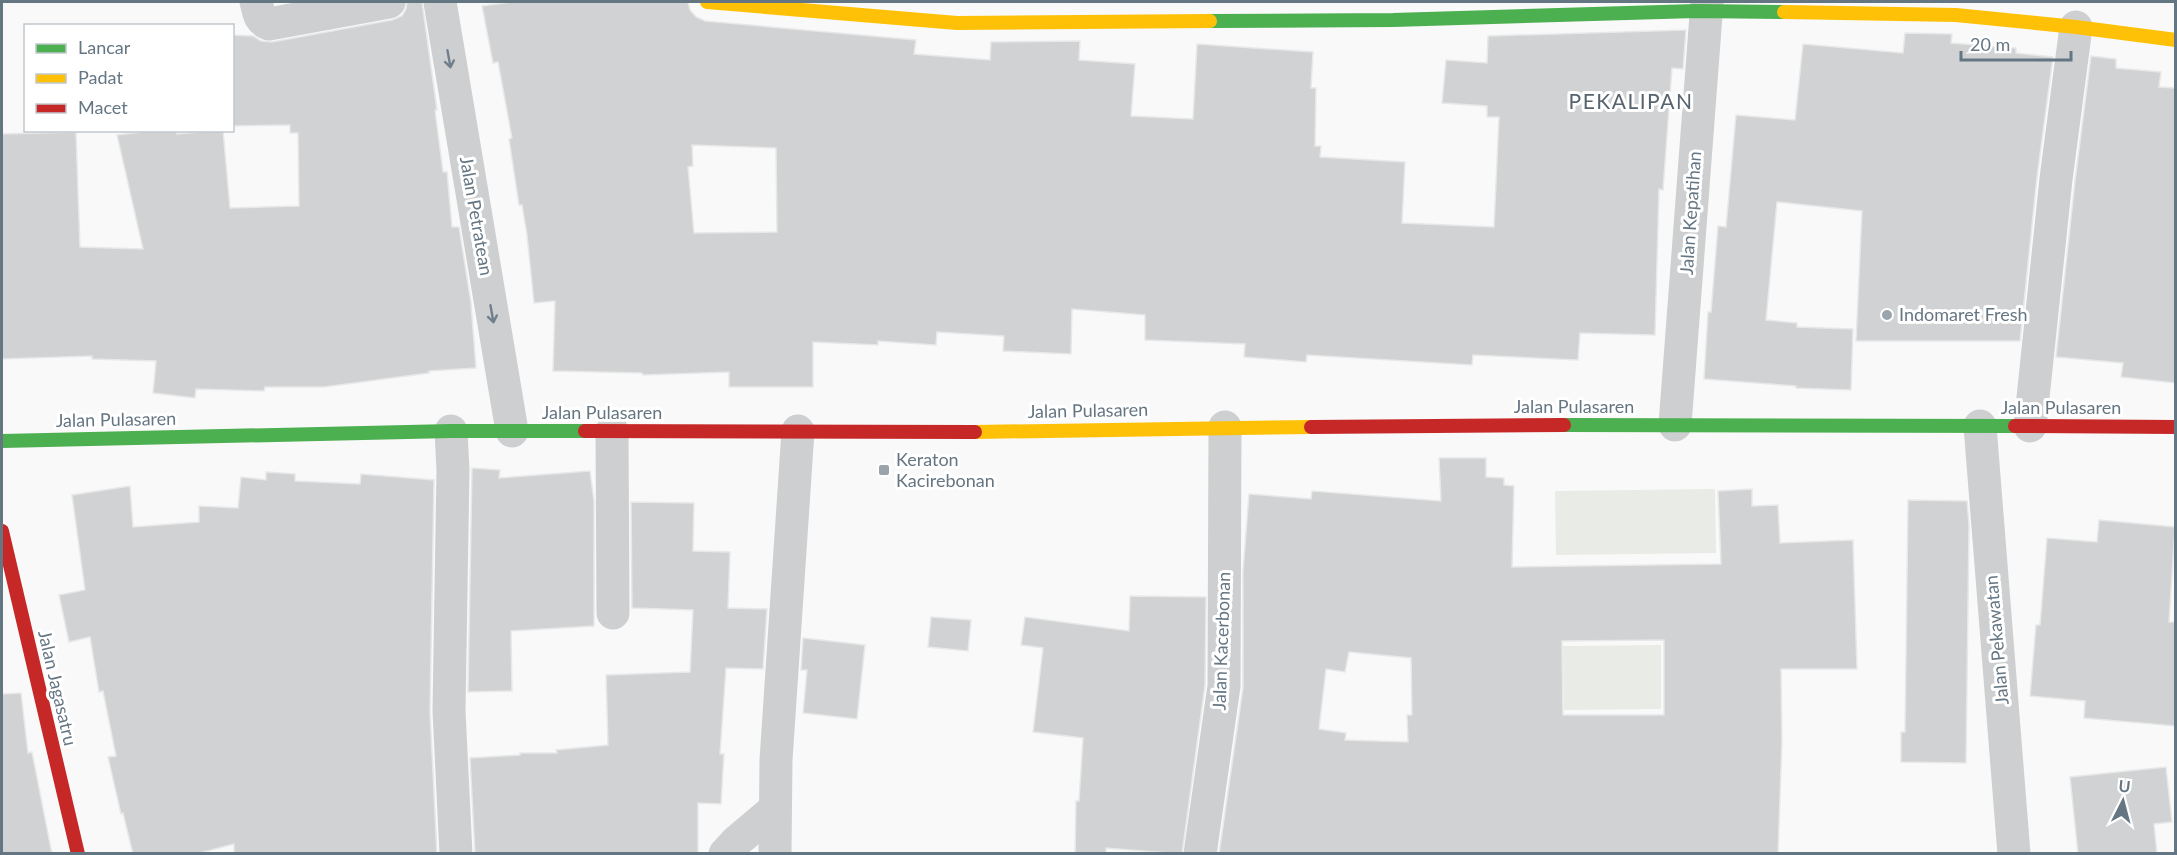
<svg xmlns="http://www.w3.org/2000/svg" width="2177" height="855" font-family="Lato,sans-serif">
  <rect width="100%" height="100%" fill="#f9f9f9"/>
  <g fill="#e8ebe6">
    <polygon points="1715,489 1716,553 1556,555 1555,491"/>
    <polygon points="1661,645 1661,709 1564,710 1563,646"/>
  </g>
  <g fill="#d0d2d3" stroke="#e8e8e8" stroke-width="1.5" fill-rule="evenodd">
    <polygon points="407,2 422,2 437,110 435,110 443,172 447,172 452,227 459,227 471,303 476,368 429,371 429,373 324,387 265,387 264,391 196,389 195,398 153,393 156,361 92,359 92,356 2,359 2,134 76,132 80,247 143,249 117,135 159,130 176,130 177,134 223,130 230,208 299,206 298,133 290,133 290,125 232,126 232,35 253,36 261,41 272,42 392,20 402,16 406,9"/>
    <path d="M511,2H688L690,10L696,17L705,21L916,40L914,54L990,60L991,42L1080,41L1079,60L1135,64L1131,116L1193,119L1197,44L1313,52L1311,88H1316L1315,146H1321L1320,157L1405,162L1402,223L1494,227L1499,117H1487V106L1442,103L1446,60L1487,63L1488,36L1686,30L1683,69L1672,68L1663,190L1659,189L1655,335L1580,333L1578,360L1473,355L1472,365L1307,355L1306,362L1244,357L1245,344L1145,340V315L1072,309L1071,354L1003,351L1004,336L937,332L936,345L878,341V345L813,342V387H729V372L643,375L642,373L553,371L555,301L534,303L527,235L522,205H519L509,139L512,138L498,62L493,63L482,6ZM692,145L776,148L777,232L694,233L688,167L693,166Z"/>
    <polygon points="1905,33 1952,34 1951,43 2016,48 2016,53 2053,57 2037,177 2020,341 1856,341 1862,211 1777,202 1766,320 1797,323 1797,327 1853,329 1851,390 1796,388 1796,386 1704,379 1708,312 1711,312 1718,226 1726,227 1736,115 1795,120 1803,44 1903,53"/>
    <polygon points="2091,56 2116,59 2116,68 2161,72 2159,87 2175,88 2175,383 2121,377 2123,363 2056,357 2075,181"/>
    <path d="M1439,458H1486V477L1504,478V485L1514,486L1512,567L1721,564L1718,491L1752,489V506L1778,505L1780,543L1853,540L1857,669H1781L1782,741L1778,854H1219L1243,688V571L1249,494L1311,499L1312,491L1441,501ZM1664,640V715H1563L1562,641ZM1349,652L1411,658L1412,715H1407L1408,742L1345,740L1346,733L1319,729L1326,669L1345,672Z"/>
    <polygon points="472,468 500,470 499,478 590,471 594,501 594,626 511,631 512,691 468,692"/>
    <polygon points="266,472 295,474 295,481 360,484 361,474 434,480 430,711 437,854 234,854 234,844 196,854 133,854 123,813 121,814 108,757 116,756 103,691 99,692 90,637 69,642 59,595 85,590 72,495 130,486 133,527 199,522 199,506 238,508 241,477 266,480"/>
    <polygon points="1908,500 1967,501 1969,525 1966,763 1901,762 1901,732 1905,732"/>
    <polygon points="631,502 694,503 693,551 730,552 728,608 767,609 763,669 726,668 720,754 724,754 721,804 698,803 698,854 475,854 470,758 520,755 520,753 557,753 556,750 608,745 606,675 690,672 693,610 632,608"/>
    <polygon points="2099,520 2175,527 2169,622 2175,622 2175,726 2084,718 2085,701 2030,696 2036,625 2040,625 2047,538 2097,542"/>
    <polygon points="1130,596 1206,597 1205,685 1182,854 1106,848 1106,854 1075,854 1076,801 1079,801 1083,738 1033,732 1043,648 1021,645 1025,617 1129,631"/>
    <polygon points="931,617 971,620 968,651 928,647"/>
    <polygon points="803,638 865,645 857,719 803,713 807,670 801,670"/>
    <polygon points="21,693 28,753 32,752 52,854 2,854 2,694"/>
    <polygon points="2166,767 2172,822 2154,824 2157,854 2078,854 2070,777"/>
  </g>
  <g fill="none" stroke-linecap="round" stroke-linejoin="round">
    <g stroke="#cecfd0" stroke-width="33">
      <path d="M256,2C259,11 258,20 269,24L389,2"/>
      <polyline points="440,2 512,431"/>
      <polyline points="1675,425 1707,2"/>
      <polyline points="1980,426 2014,854"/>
      <polyline points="2030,426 2056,179 2076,27"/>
      <polyline points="451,431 453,470 449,711 456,854"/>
      <polyline points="612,431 613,613"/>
      <polyline points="725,854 737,841 775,809"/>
      <polyline points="775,854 776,760 798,431"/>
      <polyline points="1200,854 1224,686 1225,427"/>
    </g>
    <g stroke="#4caf50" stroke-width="14">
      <polyline points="1210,21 1393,20 1696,11 1784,12"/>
      <polyline points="1564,425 2015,426"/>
      <polyline points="2,441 451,431 585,431"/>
    </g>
    <g stroke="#ffc107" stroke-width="14">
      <polyline points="707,2 957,23 1210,21"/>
      <polyline points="1784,12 1956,15 2076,27 2176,40"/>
      <polyline points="975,432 1311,427"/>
    </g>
    <g stroke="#c62828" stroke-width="14">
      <polyline points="2015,426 2176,427"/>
      <polyline points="1311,427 1564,425"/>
      <polyline points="585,431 975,432"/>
      <polyline points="2,531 78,854"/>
    </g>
  </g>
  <defs><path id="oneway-shaft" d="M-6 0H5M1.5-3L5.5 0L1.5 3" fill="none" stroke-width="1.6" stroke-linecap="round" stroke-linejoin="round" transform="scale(1.5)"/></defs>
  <g stroke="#707f8b">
    <use href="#oneway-shaft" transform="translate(449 59) rotate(80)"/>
    <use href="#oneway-shaft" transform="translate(492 314) rotate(80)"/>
  </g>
  <g fill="#99a4ac" stroke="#fff" stroke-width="2">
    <circle cx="1887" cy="315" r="6"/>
    <rect x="878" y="464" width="12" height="12" rx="3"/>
  </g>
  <g text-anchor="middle" stroke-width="6" stroke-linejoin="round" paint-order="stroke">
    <g font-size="18" fill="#657683" stroke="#fff">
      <text transform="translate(1691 213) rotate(-86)" y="6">Jalan Kepatihan</text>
      <text transform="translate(476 216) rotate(80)" y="6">Jalan Petratean</text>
      <text x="1574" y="413">Jalan Pulasaren</text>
      <text x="2061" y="414">Jalan Pulasaren</text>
      <text transform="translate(1088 411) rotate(-1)" y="6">Jalan Pulasaren</text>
      <text x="602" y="419">Jalan Pulasaren</text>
      <text transform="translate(116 420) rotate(-1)" y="6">Jalan Pulasaren</text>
      <text transform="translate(1997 640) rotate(-95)" y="6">Jalan Pekawatan</text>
      <text transform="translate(1222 641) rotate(-88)" y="6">Jalan Kacerbonan</text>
      <text transform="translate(57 688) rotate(77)" y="6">Jalan Jagasatru</text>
    </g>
    <g font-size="18" fill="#657683" stroke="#fff" text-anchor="start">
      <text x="1899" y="321">Indomaret Fresh</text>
      <text x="896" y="466">Keraton<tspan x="896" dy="21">Kacirebonan</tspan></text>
    </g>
    <g font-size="21" letter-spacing="1.5" fill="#57646e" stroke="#fff">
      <text x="1631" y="109">PEKALIPAN</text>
    </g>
  </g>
  <rect width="2177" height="855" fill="none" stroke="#657683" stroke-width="6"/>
  <rect x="24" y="24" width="210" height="108" fill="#ffffff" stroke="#c1c8cd" stroke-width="1.5"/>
  <rect x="36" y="44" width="30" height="9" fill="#4caf50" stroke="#c1c8cd" stroke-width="1.5"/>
  <text x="78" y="54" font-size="18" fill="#657683">Lancar</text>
  <rect x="36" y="74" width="30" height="9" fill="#ffc107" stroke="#c1c8cd" stroke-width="1.5"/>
  <text x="78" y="84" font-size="18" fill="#657683">Padat</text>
  <rect x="36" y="104" width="30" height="9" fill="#c62828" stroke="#c1c8cd" stroke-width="1.5"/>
  <text x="78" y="114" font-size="18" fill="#657683">Macet</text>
  <g transform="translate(2123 801) rotate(6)" stroke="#ffffff" stroke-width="4.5" paint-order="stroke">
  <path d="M0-4.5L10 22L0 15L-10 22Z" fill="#657683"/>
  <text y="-9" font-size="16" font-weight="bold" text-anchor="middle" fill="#657683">U</text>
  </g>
  <path d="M1961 51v9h110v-9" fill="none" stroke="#657683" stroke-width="3"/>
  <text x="1970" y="51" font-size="18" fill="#657683" stroke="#ffffff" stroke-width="4.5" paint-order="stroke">20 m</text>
</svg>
